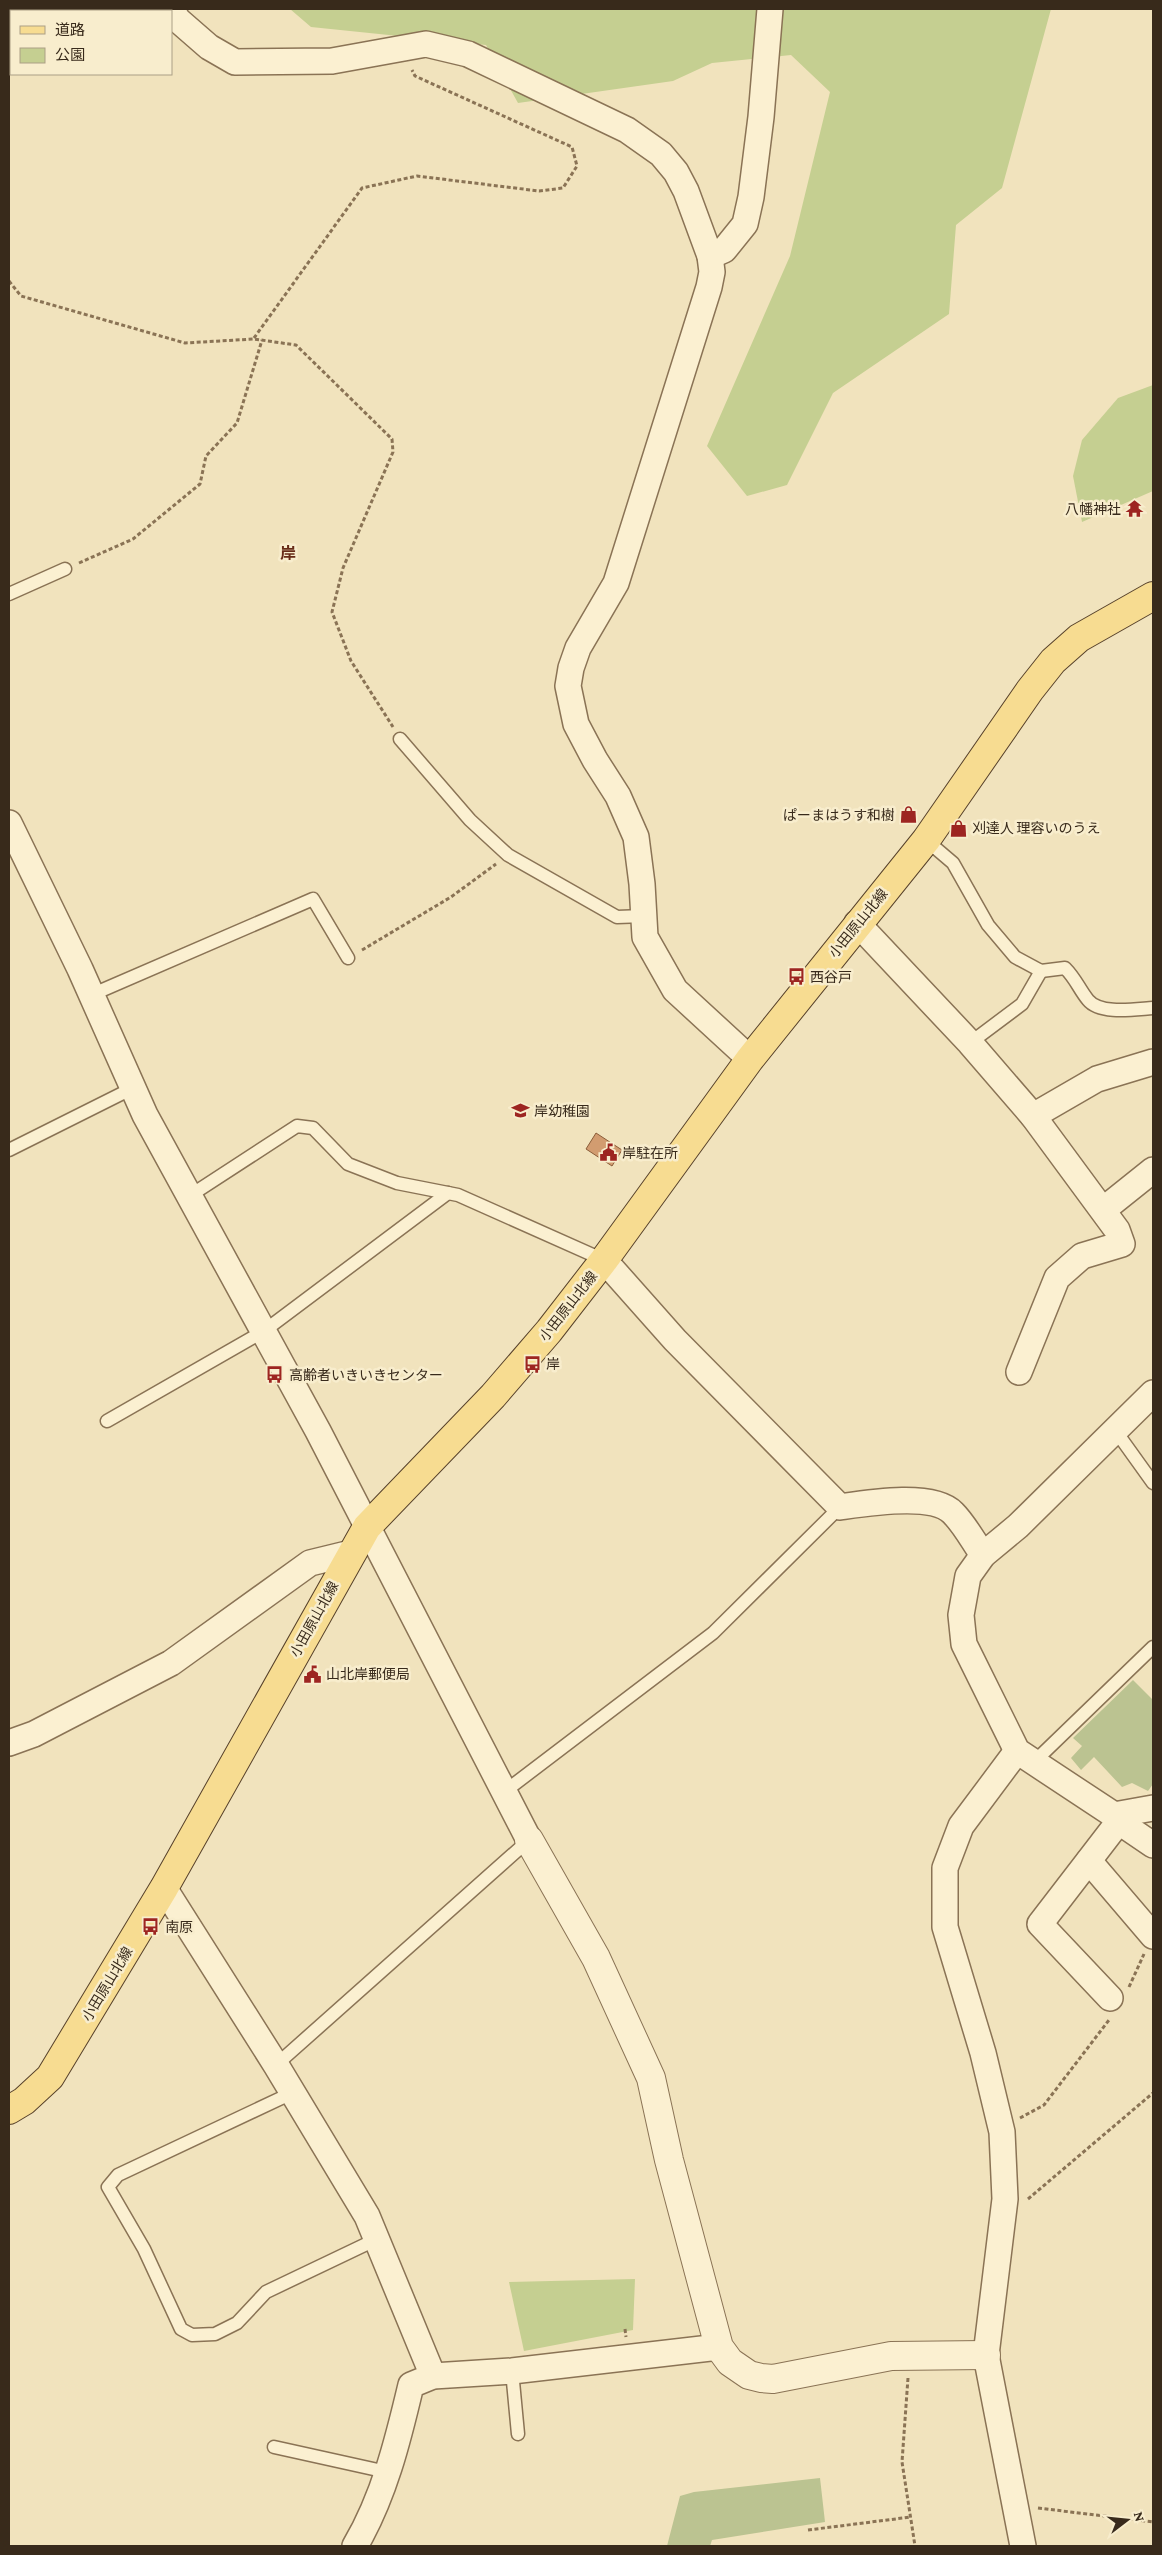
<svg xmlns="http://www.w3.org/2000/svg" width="1162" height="2555" font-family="'Crimson Pro','Noto Sans JP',serif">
  <rect width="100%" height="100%" fill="#f1e3bd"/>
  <g fill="#c5cf91">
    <polygon points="290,9 1051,9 1002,188 956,225 949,314 833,393 787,485 747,496 707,446 790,256 830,92 791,55 712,63 673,81 518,103 486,45 311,27"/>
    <polygon points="1153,385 1153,491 1082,522 1073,476 1082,440 1118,398"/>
    <polygon points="635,2279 633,2330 524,2351 509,2282"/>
  </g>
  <g fill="#bbc391">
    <polygon points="1133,1680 1153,1700 1153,1784 1148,1791 1132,1783 1122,1787 1094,1757 1081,1770 1071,1758 1082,1746 1073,1738"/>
    <polygon points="820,2478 825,2522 712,2540 710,2546 667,2546 680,2496 694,2492"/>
  </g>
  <polygon fill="#d29c70" stroke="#8a5d39" points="596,1133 622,1150 612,1166 586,1149"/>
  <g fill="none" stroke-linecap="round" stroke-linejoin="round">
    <defs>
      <g id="service">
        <polyline points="9,594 65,569"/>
        <polyline points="400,739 470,820 508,855 617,917 644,916"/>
        <path d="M926,840L953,863L988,925L1015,957L1041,971L1065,968C1076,979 1079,989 1088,1000C1100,1015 1136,1009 1153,1008"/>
        <polyline points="91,995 313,899 348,958"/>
        <polyline points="970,1043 1022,1004 1041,971"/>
        <polyline points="9,1150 133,1088"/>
        <polyline points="191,1195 297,1126 313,1128 348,1164 397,1183 458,1195 604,1260"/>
        <polyline points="107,1421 264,1331 448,1193"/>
        <polyline points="1115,1430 1153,1483"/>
        <polyline points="1034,1762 1153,1647"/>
        <polyline points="504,1792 713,1633 840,1507"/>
        <polyline points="276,2065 529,1840"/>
        <polyline points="292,2093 118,2175 108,2187 144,2249 181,2329 192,2335 215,2334 237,2323 266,2292 377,2239"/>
        <polyline points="512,2371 518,2434"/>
        <polyline points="274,2447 387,2472"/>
      </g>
      <g id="minor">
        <polyline points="171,9 178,20 209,47 235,62 332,61 426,44 468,54 627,130 661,154 676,172 686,191 710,256 712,272 709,287 616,583 578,648 571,668 568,686 576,724 595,760 618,796 636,837 642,884 645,937 675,990 750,1059"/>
        <polyline points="710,256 724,250 745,224 751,197 761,117 770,9"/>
        <polyline points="9,823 80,969 145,1115 318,1431 529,1840"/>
        <polyline points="857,923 970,1043 1033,1116 1117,1230 1122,1244 1082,1256 1057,1278 1019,1372"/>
        <polyline points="1033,1116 1097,1079 1153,1062"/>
        <polyline points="1103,1210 1153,1170"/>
        <path d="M604,1260L675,1340L840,1507C867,1503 933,1492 953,1513C965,1525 973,1541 983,1555"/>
        <polyline points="1153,1393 1018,1526 983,1555 968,1576 961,1615 964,1644 1017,1751 1114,1815 1128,1828 1153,1845"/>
        <polyline points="9,1743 34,1734 171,1663 310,1563 351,1553"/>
        <polyline points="1017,1751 961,1826 945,1868 945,1927 983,2053 1002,2132 1005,2199 986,2355 1023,2546"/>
        <polyline points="1114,1815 1153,1808"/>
        <polyline points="1089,1861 1153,1936"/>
        <polyline points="164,1888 276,2065 367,2216 433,2376"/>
        <polyline points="1110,1998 1040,1924 1120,1820"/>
        <path d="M355,2546C384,2497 398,2440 411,2385L433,2376L512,2371L719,2347"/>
      </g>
      <polyline id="tertiary" points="529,1840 596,1958 651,2078 669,2160 719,2347 730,2362 749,2375 761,2378 773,2379 891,2356 986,2355"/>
      <polyline id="primary" points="9,2110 24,2101 50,2077 164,1888 367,1527 493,1396 549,1331 604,1260 750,1059 926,840 1030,690 1053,661 1079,638 1153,596"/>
    </defs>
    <use href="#service" stroke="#8a7355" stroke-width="15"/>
    <use href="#minor" stroke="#8a7355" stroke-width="28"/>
    <use href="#tertiary" stroke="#8a7355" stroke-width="30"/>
    <use href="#primary" stroke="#57412a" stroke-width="30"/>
    <g stroke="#8a7355" stroke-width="3" stroke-dasharray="4 2.5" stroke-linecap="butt">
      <polyline points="9,281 21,296 185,343 254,339 296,345 392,439 393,452 343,568 332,612 351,661 393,727"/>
      <polyline points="254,338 362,188 417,176 539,191 563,188 577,166 572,147 415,76 412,70"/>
      <polyline points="79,563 133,539 200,484 206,456 237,423 262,340"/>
      <polyline points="362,950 451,897 496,864"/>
      <polyline points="1129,1987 1144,1954"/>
      <polyline points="1020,2118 1044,2105 1109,2020"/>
      <polyline points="1028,2199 1153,2093"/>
      <polyline points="625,2329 626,2337"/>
      <polyline points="908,2378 902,2462 915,2546"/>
      <polyline points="1038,2508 1153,2522"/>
      <polyline points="808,2530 911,2517"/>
    </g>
    <use href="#service" stroke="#fbf0d1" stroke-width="12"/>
    <use href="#minor" stroke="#fbf0d1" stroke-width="25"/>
    <use href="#tertiary" stroke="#fbf0d1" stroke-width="28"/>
    <use href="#primary" stroke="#f7dc91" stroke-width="28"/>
  </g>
  <defs>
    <symbol id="temple-bare" viewBox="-9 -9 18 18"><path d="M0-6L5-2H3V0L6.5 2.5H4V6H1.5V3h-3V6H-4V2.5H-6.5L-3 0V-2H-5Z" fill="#9d2521" stroke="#f8edcd" stroke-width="2.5" paint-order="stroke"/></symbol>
    <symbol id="shop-bare" viewBox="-9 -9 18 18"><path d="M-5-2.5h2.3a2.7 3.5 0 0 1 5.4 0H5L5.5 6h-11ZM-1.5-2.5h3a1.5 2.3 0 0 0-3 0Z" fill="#9d2521" stroke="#f8edcd" stroke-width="2.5" paint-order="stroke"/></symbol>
    <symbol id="bus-bare" viewBox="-9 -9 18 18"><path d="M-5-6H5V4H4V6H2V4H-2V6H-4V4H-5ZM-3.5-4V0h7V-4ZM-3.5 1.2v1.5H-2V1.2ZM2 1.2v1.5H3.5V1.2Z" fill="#9d2521" stroke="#f8edcd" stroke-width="2.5" paint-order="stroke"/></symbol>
    <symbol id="school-bare" viewBox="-9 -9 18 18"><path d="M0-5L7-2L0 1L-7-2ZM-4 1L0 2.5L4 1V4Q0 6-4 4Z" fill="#9d2521" stroke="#f8edcd" stroke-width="2.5" paint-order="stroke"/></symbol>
    <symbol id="civic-bare" viewBox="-9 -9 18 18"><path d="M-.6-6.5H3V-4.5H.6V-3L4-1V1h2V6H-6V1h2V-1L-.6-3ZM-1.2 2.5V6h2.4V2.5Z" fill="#9d2521" stroke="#f8edcd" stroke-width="2.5" paint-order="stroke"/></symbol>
  </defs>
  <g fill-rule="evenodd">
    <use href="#temple-bare" x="1122" y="496" width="25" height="25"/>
    <use href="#shop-bare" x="896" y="802" width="25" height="25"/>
    <use href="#shop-bare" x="946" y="816" width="25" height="25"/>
    <use href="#bus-bare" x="784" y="964" width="25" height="25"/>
    <use href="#school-bare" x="508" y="1098" width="25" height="25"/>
    <use href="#civic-bare" x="596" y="1140" width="25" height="25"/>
    <use href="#bus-bare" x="520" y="1352" width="25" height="25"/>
    <use href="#bus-bare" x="262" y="1362" width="25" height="25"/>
    <use href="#civic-bare" x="300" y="1662" width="25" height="25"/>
    <use href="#bus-bare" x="138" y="1914" width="25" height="25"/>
  </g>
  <g text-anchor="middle" stroke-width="5" stroke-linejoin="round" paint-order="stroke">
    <g font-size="14" fill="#382a1b" stroke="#f8edcd" text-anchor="start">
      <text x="1121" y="514" text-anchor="end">八幡神社</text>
      <text x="895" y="820" text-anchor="end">ぱーまはうす和樹</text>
      <text x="972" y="833">刈達人 理容いのうえ</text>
      <text x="810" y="982">西谷戸</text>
      <text x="534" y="1116">岸幼稚園</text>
      <text x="622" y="1158">岸駐在所</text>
      <text x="546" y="1369">岸</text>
      <text x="289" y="1380">高齢者いきいきセンター</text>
      <text x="326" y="1679">山北岸郵便局</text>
      <text x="165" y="1932">南原</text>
    </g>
    <g font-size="14" fill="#382a1b" stroke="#f8edcd">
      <text transform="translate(858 923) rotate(-51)" y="5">小田原山北線</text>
      <text transform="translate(568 1306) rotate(-52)" y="5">小田原山北線</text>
      <text transform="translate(314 1619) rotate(-61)" y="5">小田原山北線</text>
      <text transform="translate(107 1984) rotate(-59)" y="5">小田原山北線</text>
    </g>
    <g font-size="16" font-weight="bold" fill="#672b17" stroke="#f8edcd">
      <text x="288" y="559">岸</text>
    </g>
  </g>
  <rect width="1162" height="2555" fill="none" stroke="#382a1b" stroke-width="20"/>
  <rect x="10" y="10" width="162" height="65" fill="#f8edcd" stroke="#ab9f86"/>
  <rect x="20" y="26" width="25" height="8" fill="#f7dc91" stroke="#ab9f86"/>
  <text x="55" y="35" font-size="15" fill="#382a1b">道路</text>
  <rect x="20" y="48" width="25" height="15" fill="#c5cf91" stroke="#ab9f86"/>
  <text x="55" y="60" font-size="15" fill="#382a1b">公園</text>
  <g transform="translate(1127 2520) rotate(74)" stroke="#f8edcd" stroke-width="4" paint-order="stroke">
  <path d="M0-4L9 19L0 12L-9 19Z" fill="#382a1b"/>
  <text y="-8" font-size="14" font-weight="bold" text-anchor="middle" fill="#382a1b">N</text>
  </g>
</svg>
